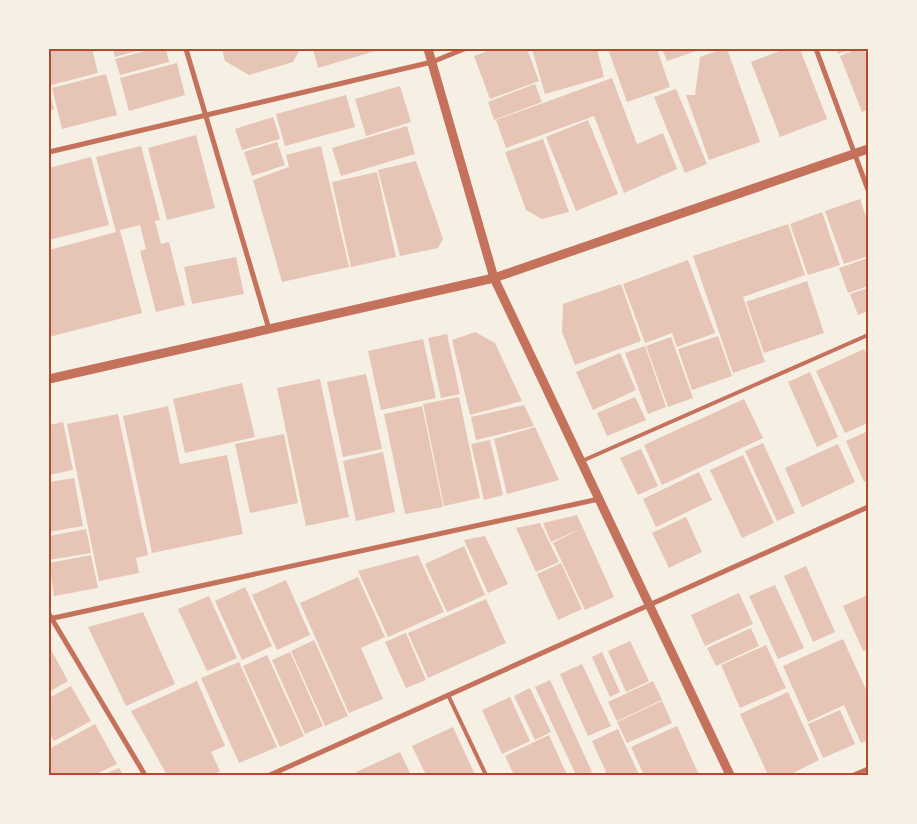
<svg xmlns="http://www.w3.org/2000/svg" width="917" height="824" font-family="'DM Sans',sans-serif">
  <rect width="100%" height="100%" fill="#f6efe4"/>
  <g fill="#e6c5b7">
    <polygon points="49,49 92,49 98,73 51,85 49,77"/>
    <polygon points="113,49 143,49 115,57"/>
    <polygon points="153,49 166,49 169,62 120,75 115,59"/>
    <polygon points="222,49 300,49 293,62 249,75 225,61"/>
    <polygon points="313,49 382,49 318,68"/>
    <polygon points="493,49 527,49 539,81 490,99 474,56"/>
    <polygon points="532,49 597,49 604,77 545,94"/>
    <polygon points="608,49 657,49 670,87 627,102"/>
    <polygon points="662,49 702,49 667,61"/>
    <polygon points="723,49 727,49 760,142 709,160 686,95 695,95 700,57"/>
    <polygon points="785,49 800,49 827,119 780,137 751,62"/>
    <polygon points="836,49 852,49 838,54"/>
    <polygon points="857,49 864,49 868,59 868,109 862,112 840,56"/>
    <polygon points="177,63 185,95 129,111 120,78"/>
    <polygon points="106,74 117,115 62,129 52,88"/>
    <polygon points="612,78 637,144 663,133 677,169 624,193 594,116 506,148 496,120"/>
    <polygon points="535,84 542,102 494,120 488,102"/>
    <polygon points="400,86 411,122 366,136 355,99"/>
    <polygon points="676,89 707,164 685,173 654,97"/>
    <polygon points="49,91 54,109 49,111"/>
    <polygon points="346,95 355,127 285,146 276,114"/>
    <polygon points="273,117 280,139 242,150 235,129"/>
    <polygon points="588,120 618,194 576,211 546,137"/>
    <polygon points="407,126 415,154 341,176 332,148"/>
    <polygon points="196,135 215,208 167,220 148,148"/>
    <polygon points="543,139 569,212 542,219 526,210 505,152"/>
    <polygon points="277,142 285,165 252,176 244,152"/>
    <polygon points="141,146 160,220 155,221 161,244 169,242 185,305 156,312 140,251 146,249 140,225 120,230 142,313 49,337 49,250 116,232 96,157"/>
    <polygon points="321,146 349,267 282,282 253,180 289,167 286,155"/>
    <polygon points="91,157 109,225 49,240 49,168"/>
    <polygon points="416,161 443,239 438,248 400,256 378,170"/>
    <polygon points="377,172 396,257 351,267 332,182"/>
    <polygon points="860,199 868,223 868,256 844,264 825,211"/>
    <polygon points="822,212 840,265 808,275 790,224"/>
    <polygon points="788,224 805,275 743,297 765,362 733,373 693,256"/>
    <polygon points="236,257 244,294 192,304 184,267"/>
    <polygon points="868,258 868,286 848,293 839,268"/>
    <polygon points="688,260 715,333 677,347 672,333 645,343 623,284"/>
    <polygon points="807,281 824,333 764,353 746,302"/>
    <polygon points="621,284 641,341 575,365 562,332 563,304"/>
    <polygon points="868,288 868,311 858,315 850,294"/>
    <polygon points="475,332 495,343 522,401 470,415 452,340"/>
    <polygon points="447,334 460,394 441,398 428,338"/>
    <polygon points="718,336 732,376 692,390 678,349"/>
    <polygon points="671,337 693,398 668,407 646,346"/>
    <polygon points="423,339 436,398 381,410 368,351"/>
    <polygon points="645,346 666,407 648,414 625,353"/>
    <polygon points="864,349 868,357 868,423 845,433 816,371"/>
    <polygon points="620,353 636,390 593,410 576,372"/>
    <polygon points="810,372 838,437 817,447 788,382"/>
    <polygon points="366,374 382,449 343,457 327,382"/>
    <polygon points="320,379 349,517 306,526 277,388"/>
    <polygon points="242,383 255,437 185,453 173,399"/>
    <polygon points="459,397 480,498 444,506 423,404"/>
    <polygon points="635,397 646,420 607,436 597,413"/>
    <polygon points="744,399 763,438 662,485 644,445"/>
    <polygon points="524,405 534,426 476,440 471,417"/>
    <polygon points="168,406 180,464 227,455 243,534 152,553 123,416"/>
    <polygon points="422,406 443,507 405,514 384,414"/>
    <polygon points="118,414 148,555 136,558 139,573 99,581 67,424"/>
    <polygon points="63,422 73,470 49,475 49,425"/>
    <polygon points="535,427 559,480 507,494 494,439"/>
    <polygon points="868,431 868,480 864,482 846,441"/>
    <polygon points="284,434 298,503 250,513 235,444"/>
    <polygon points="490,440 503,495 484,500 471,444"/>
    <polygon points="763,443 795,513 777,521 745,451"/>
    <polygon points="838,444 855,482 802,507 785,468"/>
    <polygon points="641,449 658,486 638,495 620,458"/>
    <polygon points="383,452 395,512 356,521 343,461"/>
    <polygon points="743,455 774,523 742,538 710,470"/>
    <polygon points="699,472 712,500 656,527 643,499"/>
    <polygon points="74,478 83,526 49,532 49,482"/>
    <polygon points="577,515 614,597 585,610 553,543 580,529 551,542 543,523"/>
    <polygon points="686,517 702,552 669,568 652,533"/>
    <polygon points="540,523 559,562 536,572 516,528"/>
    <polygon points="86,529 91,553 49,560 49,536"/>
    <polygon points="485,536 508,584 488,593 464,540"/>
    <polygon points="464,546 485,595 447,612 425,564"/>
    <polygon points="91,555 98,588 54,596 49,563"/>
    <polygon points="418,555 444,612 388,637 358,571"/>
    <polygon points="561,563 582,609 558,620 537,574"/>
    <polygon points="806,566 835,632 813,642 784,576"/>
    <polygon points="358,577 385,637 361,648 383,699 349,713 300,603"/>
    <polygon points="286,580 310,635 277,650 252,595"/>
    <polygon points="775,585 804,648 778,659 749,596"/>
    <polygon points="245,587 272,646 242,660 215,601"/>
    <polygon points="739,593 753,624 705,646 691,615"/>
    <polygon points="868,595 868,649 863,651 843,606"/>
    <polygon points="209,596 237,658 207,671 178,609"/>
    <polygon points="486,599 506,643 428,678 408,633"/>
    <polygon points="143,612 175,684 126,706 88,627"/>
    <polygon points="751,628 759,646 716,666 707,648"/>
    <polygon points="406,633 426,680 406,688 385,642"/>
    <polygon points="843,639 868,694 868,740 861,743 844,705 808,722 783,666"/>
    <polygon points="314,640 348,716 325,726 291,651"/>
    <polygon points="630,641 649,681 626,692 608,651"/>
    <polygon points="766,645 786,688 740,708 721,665"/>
    <polygon points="49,646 68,681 49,692"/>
    <polygon points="290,652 323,726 305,734 272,660"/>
    <polygon points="602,652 620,692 610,697 592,657"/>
    <polygon points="267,655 304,736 280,747 243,666"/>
    <polygon points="239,662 277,747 239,763 201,678"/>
    <polygon points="582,664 611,726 588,736 560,674"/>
    <polygon points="550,680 592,772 585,775 576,775 535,687"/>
    <polygon points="197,681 225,746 211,752 220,771 212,775 167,775 131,711"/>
    <polygon points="653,681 662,700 617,721 608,702"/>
    <polygon points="71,686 91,721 54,741 49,733 49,698"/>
    <polygon points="530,688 551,732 535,740 514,696"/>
    <polygon points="788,692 819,760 789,775 768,775 740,714"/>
    <polygon points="510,697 530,741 502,754 482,710"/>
    <polygon points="662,701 672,723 627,743 617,722"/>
    <polygon points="840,710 855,744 823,758 808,724"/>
    <polygon points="95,724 117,764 94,775 49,775 49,749"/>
    <polygon points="677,726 699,775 644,775 631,747"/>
    <polygon points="453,727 475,775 426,775 412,746"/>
    <polygon points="618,729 639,775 600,775 606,772 592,741"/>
    <polygon points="549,735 567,775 514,775 505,756"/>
    <polygon points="400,752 411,775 357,775 356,772"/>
    <polygon points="119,768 123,775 102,775"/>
  </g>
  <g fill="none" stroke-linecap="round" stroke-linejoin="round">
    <g stroke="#c5725c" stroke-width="4">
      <polyline points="582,461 868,335"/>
      <polyline points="448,695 486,775"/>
    </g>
    <g stroke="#c5725c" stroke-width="5">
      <polyline points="186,49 269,329"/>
      <polyline points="816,49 868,190"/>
      <polyline points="49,152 432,62 464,49"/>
      <polyline points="49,614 145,775"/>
      <polyline points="49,619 599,499"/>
      <polyline points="270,775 868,507"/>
      <polyline points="854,775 868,769"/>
    </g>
    <g stroke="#c5725c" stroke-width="9">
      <polyline points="428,49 494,278 730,775"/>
      <polyline points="49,379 494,278 868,149"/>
    </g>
  </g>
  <rect width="917" height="824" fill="none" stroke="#f6efe4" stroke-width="100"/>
  <rect x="50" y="50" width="817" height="724" fill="none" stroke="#b5482f" stroke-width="2"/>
</svg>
